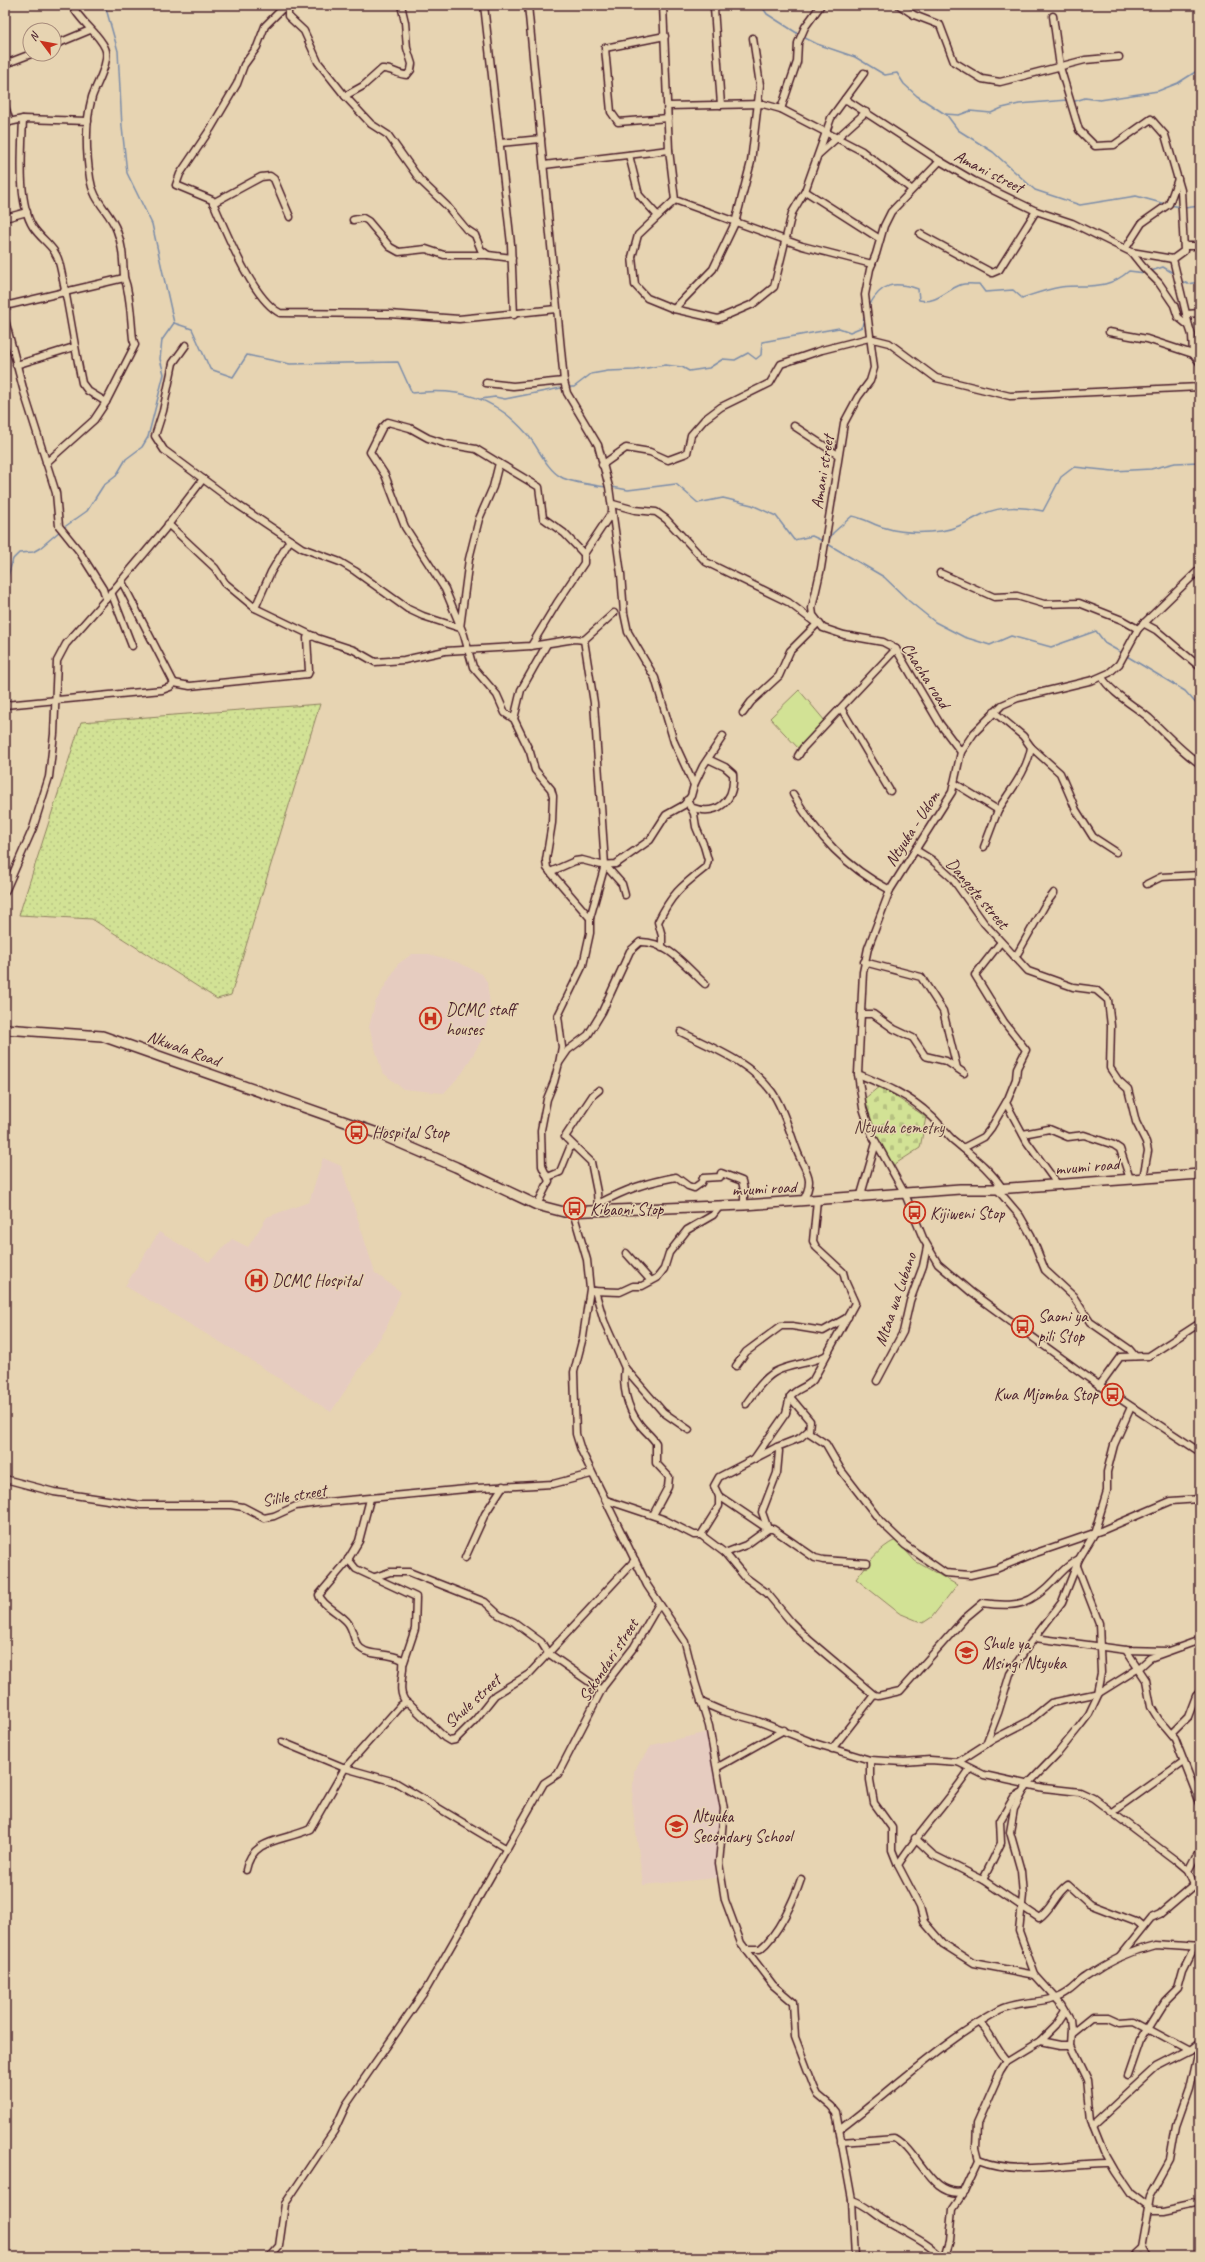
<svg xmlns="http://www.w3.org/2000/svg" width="1205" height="2262" font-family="Caveat,sans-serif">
  <defs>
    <pattern id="green-dots" width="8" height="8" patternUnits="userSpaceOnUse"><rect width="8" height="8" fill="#d2e295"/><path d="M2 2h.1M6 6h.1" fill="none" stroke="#b6c181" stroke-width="1.8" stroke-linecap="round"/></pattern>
    <pattern id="cemetery-stones" width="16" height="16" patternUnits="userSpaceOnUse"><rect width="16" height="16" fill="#d2e295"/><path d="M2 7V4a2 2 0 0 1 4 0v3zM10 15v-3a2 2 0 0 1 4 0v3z" fill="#b6c181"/></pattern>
  </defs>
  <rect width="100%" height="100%" fill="#e7d4b2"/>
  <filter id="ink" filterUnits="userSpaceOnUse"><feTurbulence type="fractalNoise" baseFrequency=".025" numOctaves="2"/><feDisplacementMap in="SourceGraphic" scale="8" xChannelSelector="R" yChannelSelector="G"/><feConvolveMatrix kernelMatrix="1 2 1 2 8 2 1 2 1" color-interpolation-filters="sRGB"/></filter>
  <g filter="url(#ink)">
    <g fill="#e6ccc0">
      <polygon points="412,954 429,954 457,962 482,974 487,982 491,1011 481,1041 463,1072 444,1093 403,1089 382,1072 369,1027 375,1003 398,964"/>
      <polygon points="323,1158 341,1166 375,1273 401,1292 386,1329 331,1412 252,1361 125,1286 159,1232 209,1262 232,1239 248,1247 267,1217 309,1202"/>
      <polygon points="708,1732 721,1809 716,1878 643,1885 632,1803 634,1770 652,1745"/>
    </g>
    <polygon fill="url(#green-dots)" stroke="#8e8060" points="320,704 231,995 217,999 92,919 19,915 81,722"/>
    <polygon fill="url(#cemetery-stones)" stroke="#8e8060" points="880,1086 926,1117 920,1148 892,1166 877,1143 864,1099"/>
    <g fill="#d2e295" stroke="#8e8060">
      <polygon points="799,690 825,721 799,749 770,718"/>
      <path d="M896,1540L915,1561L957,1585L932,1617L923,1623L899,1613L856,1579C867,1565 879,1547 896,1540Z"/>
    </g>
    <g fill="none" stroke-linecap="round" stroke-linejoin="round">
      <g stroke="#7b8ca8" stroke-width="1.5">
        <path d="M105,5L118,51L122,127L127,173L152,224L174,323L192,329L210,369L233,377L247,355L290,364L398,362L412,393C459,387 495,397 527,434C538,446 546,469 561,477C571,483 594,485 606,487"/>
        <polyline points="761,5 767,14 800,35"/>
        <polyline points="803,37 817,44 855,57 885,75 897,73 904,84 917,96 945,114 959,115 970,111 991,113 1002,108 1019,104 1067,100"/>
        <polyline points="1072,102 1085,98 1100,100 1158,91 1178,83 1200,69"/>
        <polyline points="946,114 958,130 993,152 1035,190 1080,205 1136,196 1165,204"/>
        <polyline points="1170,205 1180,207"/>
        <polyline points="1184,208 1200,206"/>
        <polyline points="1151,271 1163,267 1173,273"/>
        <polyline points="1181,281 1188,284 1200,282"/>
        <path d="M869,306C881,283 894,281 918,289L919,300C936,304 945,291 960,285C965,283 973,284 979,284L985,292L1013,290L1022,298C1034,294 1048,289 1061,287C1088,284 1106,291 1129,271L1145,273"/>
        <polyline points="570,387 574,387 591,374 608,371 635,370 665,365 682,367 689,371 709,368 723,359 735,360 748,353 756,359 761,355 762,342 839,328 850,332 862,327 865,313"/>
        <polyline points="481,399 495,397 505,399 561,388"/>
        <polyline points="612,487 628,490 676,484 698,503 723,498 752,505 776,516 794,540 812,536 823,541"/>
        <polyline points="63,528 87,511 103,486 116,476 126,459 142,447 148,437 164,374 160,359 162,340 174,323"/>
        <path d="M828,541L833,533L852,516C867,519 873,525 886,528C902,533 924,533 941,531C956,529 969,521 983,514C1003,505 1022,507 1043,511L1061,477L1074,467L1113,471L1151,469L1175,463L1200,462"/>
        <polyline points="826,543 884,577 909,601 935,622 964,637 990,645 1011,636 1051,647 1096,631 1106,644 1122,653"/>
        <polyline points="5,586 13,559 19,553 33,552 40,548 60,531"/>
        <polyline points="1125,655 1185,691 1200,708"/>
      </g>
      <defs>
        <g id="street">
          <path d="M286,5L265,26L257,47L244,65L237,84L211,128L180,174L176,185L212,200C225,229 252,299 280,313L389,314L459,319L556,309"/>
          <polyline points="288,5 288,16 304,31 318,62 345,96 371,124 388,135 420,180 447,206 466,229 475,235 481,250 488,255 512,258"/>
          <polyline points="484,5 511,244 514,315"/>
          <polyline points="528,5 564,381 567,393 598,445 609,487 621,574 624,613 628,632 655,678 674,742 694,785"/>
          <polyline points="663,5 669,150 675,200 802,246 872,264"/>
          <polyline points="899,5 914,15 940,25 954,62 982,79 1000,82 1085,60 1119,57"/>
          <polyline points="714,8 721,105"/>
          <polyline points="1053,16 1060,67 1079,130 1095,146 1114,145 1151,119 1165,135 1181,190 1184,251 1173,259 1189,326"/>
          <polyline points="665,36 605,48 611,112 618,122 668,118"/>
          <polyline points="54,45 90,30"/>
          <polyline points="5,64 31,54"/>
          <path d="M345,96L363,86L382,69C391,68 398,75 407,75L411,70L412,64L407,48L405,22L401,5"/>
          <polyline points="845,99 940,161"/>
          <polyline points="5,106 10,122"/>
          <polyline points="668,106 763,104 781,109 862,151 911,189"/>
          <polyline points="781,109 797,62 798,43 805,27 821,5"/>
          <path d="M23,119C22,149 17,202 33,227C43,242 56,246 60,266C69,305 74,345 82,383L88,391L106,402"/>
          <polyline points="5,123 23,119 88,121"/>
          <polyline points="500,143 541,139"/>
          <polyline points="819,154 866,112"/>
          <polyline points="629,155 639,195 658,216"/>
          <polyline points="544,165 669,150"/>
          <polyline points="805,191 880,239"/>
          <polyline points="675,200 638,235 632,257 635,285 647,298 674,309 718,319 753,304 774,287 792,213 805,191 831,118 864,73"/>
          <polyline points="213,203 261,177 270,176 274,179 290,217"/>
          <polyline points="5,218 27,212"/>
          <polyline points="353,220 363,218 368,221 390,247 399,252 426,249 444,255 488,255"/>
          <polyline points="920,234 992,273 999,270 1036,211"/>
          <polyline points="1184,246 1200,246"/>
          <polyline points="1126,248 1142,223 1169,204 1178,179"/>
          <polyline points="1131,252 1173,259"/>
          <polyline points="5,306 124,278"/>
          <polyline points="674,309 713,269 735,223 751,162 760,85 753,38"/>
          <polyline points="1186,314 1200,313"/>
          <polyline points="5,320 24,392 56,493 59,526 79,551 103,589 106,599 66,644 57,661 54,734 49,777 33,828 5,892"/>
          <polyline points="1109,332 1147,339 1193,354"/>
          <polyline points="186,345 173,363 163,411 155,436 164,450 238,505 302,548 340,562 355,571 408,609 423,616 460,628 469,559 479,519 493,487 499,463 476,449 446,444 428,438 410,428 388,422 382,428 370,452 385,475 405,527 445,589 464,635 473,667 497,695 505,713 514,719 530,752 535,770 551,789 553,796 552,823 546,860 547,868 590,918 590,933 583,965 558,1016 562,1047 559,1063"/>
          <polyline points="16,365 74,347"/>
          <polyline points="486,383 513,386 564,381"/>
          <polyline points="794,426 838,455"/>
          <path d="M46,463L94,420L106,402L135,345L133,339C131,322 131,304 127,288C127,284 124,280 124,276C123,261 123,246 117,231C110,211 93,202 90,178C86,152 85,123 92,97C96,85 111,60 105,48C98,32 80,22 72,5"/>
          <polyline points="499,463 539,487 543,518 564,533 584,554"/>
          <polyline points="602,465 626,448 650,452 668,460 687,453 691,435 705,419 721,407 770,383 781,364 822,350 869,338 889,343 936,378 1010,396 1200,387"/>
          <polyline points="613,504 635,510 656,512 666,519 706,562 788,602 817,624 790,651 779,676 751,702 743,713"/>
          <polyline points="168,524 215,568 225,583 255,608 317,638 354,650 375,662 404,660 445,651 531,646 575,639 584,640"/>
          <polyline points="1200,569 1138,629 1119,664 1109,673 1093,680 1018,698 1002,705 974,733 961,752 952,792 890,890 868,948 863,972 858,1074 863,1108 872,1135 905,1194 923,1238 938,1264 972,1293 1090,1379 1200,1452"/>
          <polyline points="940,573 994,597 1017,596 1044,604 1079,603 1122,620 1138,629"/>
          <polyline points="121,580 174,683"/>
          <polyline points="111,592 132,646"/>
          <polyline points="106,599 165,529 203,479"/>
          <polyline points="255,608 271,572 290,540"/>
          <polyline points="1143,623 1156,630 1200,667"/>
          <polyline points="531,646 557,603 584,563 584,554 612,512"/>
          <path d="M1102,677C1110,692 1136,707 1149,718C1166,734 1181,751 1200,764"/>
          <polyline points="174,683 190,686 308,674 309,671 307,638 314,636"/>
          <polyline points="5,705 162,690 170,687 174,683"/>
          <polyline points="841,708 890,791"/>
          <polyline points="514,719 521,690 547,644"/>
          <polyline points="1031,747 1060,773 1076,810 1093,837 1116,852"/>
          <polyline points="961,752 940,724 896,649 883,642 844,635 823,628 813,615 812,608 821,568 844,423 858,397 870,381 874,368 865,295 870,269 876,254 884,226 891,212 940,161 974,181 1036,211 1072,223 1131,252 1143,267 1159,283 1174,305 1178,317 1189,326 1192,335 1193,354 1200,363"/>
          <polyline points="798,756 803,748 896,649"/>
          <path d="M954,783L998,810C1010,791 1028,770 1031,747L1023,736L994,712"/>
          <path d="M793,794C818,837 846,867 890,890"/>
          <path d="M690,807C717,817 735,802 733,774L725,767L708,759"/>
          <polyline points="984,847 998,810"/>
          <polyline points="916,850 932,860 952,878 984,923 1028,971 1073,987 1096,990 1108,1000 1111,1026 1110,1068 1118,1080 1128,1089 1136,1122 1146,1142 1148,1151 1143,1178"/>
          <polyline points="605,865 622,884 625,895"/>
          <polyline points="550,872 575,861 582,860 601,865 616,864 650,840 666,815 684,805 691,796 694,785 703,766 723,736"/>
          <polyline points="1147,884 1161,877 1200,875"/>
          <polyline points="590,918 605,865 594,703 584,640 614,613"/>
          <path d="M662,948V936L658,922C672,893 682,886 706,867L708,860L704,846L696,827L694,814L687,800"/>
          <polyline points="1015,958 1045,905 1054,893"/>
          <polyline points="864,962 921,977 943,1011 957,1068"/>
          <polyline points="861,1014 873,1014 894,1029 913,1038 925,1056 946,1061 964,1073"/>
          <path d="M681,1032C714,1049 749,1061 772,1092C783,1107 790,1133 797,1151C805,1172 816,1177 803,1201"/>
          <path d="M858,1074C884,1085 909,1095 930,1115C939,1122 944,1132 953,1140C972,1156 989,1168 1003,1189"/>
          <polyline points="1006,1103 1027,1142 1058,1185"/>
          <polyline points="1023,1134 1049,1129 1068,1137 1084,1135 1114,1145 1120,1149 1130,1179"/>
          <polyline points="963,1148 984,1137 991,1128 1008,1099 1016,1079 1017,1068 1026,1050 1004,1022 975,975 1001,942"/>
          <polyline points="548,1177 560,1172 571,1145"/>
          <polyline points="997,1189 1020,1216 1031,1235 1045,1270 1073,1296 1090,1322 1129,1349 1135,1356"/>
          <polyline points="860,1198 876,1143"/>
          <path d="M598,1204C627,1189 644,1183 676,1177L688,1186L694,1188L701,1183L703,1178L720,1177L721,1173L742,1181L744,1190V1205"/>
          <path d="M537,1205L549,1181L542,1166L541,1130L547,1099L554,1082L559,1063L568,1050L588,1035L602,1012L630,951L640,942C668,941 687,968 705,984"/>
          <polyline points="598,1207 597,1192 591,1162 565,1137 593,1095 599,1090"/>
          <polyline points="573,1212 587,1260 590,1289 583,1337 574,1372 576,1434 581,1450 647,1585 685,1642 695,1682 709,1726 724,1809 719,1863 725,1900 741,1943 773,1985 793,2002 795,2037 814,2087 818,2095 831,2106 836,2112 852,2200 855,2257"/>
          <polyline points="626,1253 651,1281"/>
          <polyline points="591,1291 620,1292 633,1286 642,1286 657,1278 664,1269 669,1253 687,1230 713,1215 720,1206"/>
          <polyline points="595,1291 604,1321 625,1368 663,1412 689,1430"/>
          <polyline points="736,1366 746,1352 781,1326 792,1326 823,1331 848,1317"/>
          <path d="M625,1368C622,1386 627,1407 638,1422C643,1430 651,1435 656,1443V1463L669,1477L668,1487L653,1515"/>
          <polyline points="877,1381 903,1332 910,1301 923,1266 927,1247"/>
          <polyline points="1099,1386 1120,1357 1149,1356 1200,1323"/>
          <path d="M746,1404C754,1393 763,1379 775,1372C790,1364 809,1364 825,1356"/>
          <polyline points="808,1432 826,1444 841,1470 881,1522 905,1545 945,1573 970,1575 996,1569 1030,1555 1103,1530 1171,1501 1200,1499"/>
          <polyline points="754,1459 786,1413 790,1397"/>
          <polyline points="5,1479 54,1492 141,1505 231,1505 243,1507 264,1518 274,1516 296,1506 317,1503 477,1488 553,1484 591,1474"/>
          <polyline points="719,1496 768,1529"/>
          <path d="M370,1499L359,1541L346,1563L319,1595C322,1606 341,1613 348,1623C355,1632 352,1645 365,1651C376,1656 388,1652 403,1660C405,1673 396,1691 406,1702"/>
          <path d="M606,1500L663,1519L694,1535H701L719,1506V1496L714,1486L719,1477L777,1447L800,1438L809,1430L810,1421L790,1397C796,1388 807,1388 813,1380L855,1303L846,1283L843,1272L816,1247L813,1241L817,1200"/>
          <polyline points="768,1529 762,1512 777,1473 779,1451 777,1447"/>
          <path d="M701,1535L725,1553L745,1577L767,1593L791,1622L809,1640L874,1695L878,1696L900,1691L964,1619L983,1603C1016,1608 1031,1605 1055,1579C1063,1571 1068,1564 1079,1559"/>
          <polyline points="725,1553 746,1545 768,1529 773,1529 815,1558 823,1560 867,1563"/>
          <polyline points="465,1558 485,1514 503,1486"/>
          <polyline points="348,1559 356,1569 416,1597 415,1629 404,1662"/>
          <polyline points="1077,1566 1099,1623 1101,1673 1097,1693"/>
          <polyline points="375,1577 390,1572 409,1572 485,1602 499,1615 514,1622 541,1642 548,1653 601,1690"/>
          <polyline points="1035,1638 1126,1650 1166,1651"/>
          <polyline points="1126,1650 1146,1680 1151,1707 1159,1720 1175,1739 1200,1803"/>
          <polyline points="1099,1693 1089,1714 1079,1727 1058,1753 1027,1785 1014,1809 1010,1832 1021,1871 1023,1895 1019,1931 1035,1975 1062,2005 1070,2019 1071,2029 1070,2045 1087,2080 1091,2120 1103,2150 1115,2171 1130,2193 1152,2210 1163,2210 1200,2202"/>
          <polyline points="701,1702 722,1711 755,1720 814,1743 870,1760 904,1762 930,1760 958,1762 984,1775 1044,1788 1080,1792 1093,1798 1175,1860 1188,1871 1194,1885 1200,1891"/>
          <polyline points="1171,1734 1188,1717 1196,1696 1200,1692"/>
          <polyline points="282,1742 345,1768 395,1782 507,1849"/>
          <polyline points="986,1744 998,1713 1010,1674 1026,1649 1062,1602 1079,1559 1094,1534 1107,1491 1107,1472 1114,1445 1131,1407"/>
          <polyline points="832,1749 874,1695"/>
          <polyline points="870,1760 870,1780 874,1803 892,1828 892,1850 898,1865"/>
          <polyline points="958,1762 994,1739 1029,1721 1051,1703 1099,1693 1139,1668 1150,1658 1200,1640"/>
          <polyline points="718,1767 784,1730"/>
          <path d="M970,1769C948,1803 919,1831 898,1865L920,1907L924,1922L943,1944L973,1963L1035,1975"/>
          <polyline points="1113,1812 1183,1762"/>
          <path d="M915,1838L933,1855L983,1880L1039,1918C1052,1909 1055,1894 1068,1885L1089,1904L1136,1922L1142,1927"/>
          <path d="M246,1870C252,1837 286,1841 310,1829L345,1768L401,1705L406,1702L410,1704L445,1738L450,1741L455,1740L475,1720L495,1695L529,1674L635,1560"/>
          <polyline points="1188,1871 1200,1848"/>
          <polyline points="983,1880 1001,1843 1000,1821 1014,1797 1021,1793"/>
          <path d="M745,1949H760C778,1935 794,1900 801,1879"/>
          <polyline points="1119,1958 1151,1918 1160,1914 1194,1885"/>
          <path d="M980,2023C994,2036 993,2047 1007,2061"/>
          <polyline points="1071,2034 1092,2017 1109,2017 1120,2022 1135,2021 1189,2050"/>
          <polyline points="1040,2041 1060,2045 1070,2045"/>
          <polyline points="1128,2076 1140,2041 1165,2001 1178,1988 1183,1970 1194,1948"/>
          <polyline points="1093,2125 1156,2067 1189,2050 1198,2043"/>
          <path d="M839,2130C892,2090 941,2042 1000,2010C1021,1999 1048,2005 1067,1992C1074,1988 1079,1981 1086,1977C1106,1963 1131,1951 1155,1945L1200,1948"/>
          <path d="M841,2142L895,2138C920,2152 931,2199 964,2192"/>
          <path d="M979,2160C1022,2177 1066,2162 1110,2163"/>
          <path d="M852,2200C866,2204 874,2214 886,2221C905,2233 926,2241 941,2257"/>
          <polyline points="269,2257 279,2246 285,2204 334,2131 346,2105 427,1988 544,1783 558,1774 603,1687 634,1647 659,1604"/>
          <polyline points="945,2257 950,2240 953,2208 964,2192 979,2160 976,2148 977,2124 1000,2072 1007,2061 1040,2041 1055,2026 1065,2011"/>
          <polyline points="1131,2257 1141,2248"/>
          <polyline points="1146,2257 1141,2248 1150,2197 1170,2161 1176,2126 1189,2089 1200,2040"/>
        </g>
        <polyline id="secondary" points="5,1029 102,1036 377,1133 456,1167 537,1205 564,1212 744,1205 960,1189 997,1189 1200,1174"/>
      </defs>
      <use href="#street" stroke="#4a1f2b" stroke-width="9"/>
      <use href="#secondary" stroke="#4a1f2b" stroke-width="12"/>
      <use href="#street" stroke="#e7d4b2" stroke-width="6"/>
      <use href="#secondary" stroke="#e7d4b2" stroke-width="9"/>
    </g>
  </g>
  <defs>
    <symbol id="hospital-ring" viewBox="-11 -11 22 22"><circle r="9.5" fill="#e7d4b2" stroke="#c8321e" stroke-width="1.5"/><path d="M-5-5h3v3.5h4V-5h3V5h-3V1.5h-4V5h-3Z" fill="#c8321e"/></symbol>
    <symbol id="bus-ring" viewBox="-11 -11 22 22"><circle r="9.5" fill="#e7d4b2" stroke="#c8321e" stroke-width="1.5"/><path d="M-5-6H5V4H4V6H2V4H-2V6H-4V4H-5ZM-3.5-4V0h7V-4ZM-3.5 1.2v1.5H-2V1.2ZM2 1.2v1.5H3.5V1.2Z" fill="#c8321e"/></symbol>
    <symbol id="school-ring" viewBox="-11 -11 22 22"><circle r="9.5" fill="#e7d4b2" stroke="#c8321e" stroke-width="1.5"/><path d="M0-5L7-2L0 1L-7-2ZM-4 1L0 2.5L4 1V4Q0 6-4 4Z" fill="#c8321e"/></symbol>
  </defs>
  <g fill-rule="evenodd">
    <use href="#hospital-ring" x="418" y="1006" width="25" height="25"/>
    <use href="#bus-ring" x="344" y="1120" width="25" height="25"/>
    <use href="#bus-ring" x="562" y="1196" width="25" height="25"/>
    <use href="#bus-ring" x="902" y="1200" width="25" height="25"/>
    <use href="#hospital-ring" x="244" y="1268" width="25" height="25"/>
    <use href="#bus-ring" x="1010" y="1314" width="25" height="25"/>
    <use href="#bus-ring" x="1100" y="1382" width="25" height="25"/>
    <use href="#school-ring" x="954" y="1640" width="25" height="25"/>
    <use href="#school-ring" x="664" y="1814" width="25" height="25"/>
  </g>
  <g text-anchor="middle" stroke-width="3" stroke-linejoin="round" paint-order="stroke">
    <g font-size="17" fill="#4a1f2b" stroke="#e7d4b2">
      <text transform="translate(989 171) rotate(27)" y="6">Amani street</text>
      <text transform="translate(822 472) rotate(-81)" y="6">Amani street</text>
      <text transform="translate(926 675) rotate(57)" y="6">Chacha road</text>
      <text transform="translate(912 828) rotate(-57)" y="6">Ntyuka - Udom</text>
      <text transform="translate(978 893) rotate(50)" y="6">Dangote street</text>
      <text transform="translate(184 1048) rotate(20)" y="6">Nkwala Road</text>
      <text transform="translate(1087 1166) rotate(-5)" y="6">mvumi road</text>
      <text transform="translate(764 1188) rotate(-3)" y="6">mvumi road</text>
      <text transform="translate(895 1299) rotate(-71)" y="6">Mtaa wa Lubano</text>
      <text transform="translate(294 1495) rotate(-10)" y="6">Silile street</text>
      <text transform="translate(608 1660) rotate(-57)" y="6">Sekondari street</text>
      <text transform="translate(472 1701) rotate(-43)" y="6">Shule street</text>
    </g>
    <g font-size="17" fill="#4a1f2b" stroke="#e7d4b2" text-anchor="start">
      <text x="446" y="1015">DCMC staff<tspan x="446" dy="20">houses</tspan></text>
      <text x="372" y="1138">Hospital Stop</text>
      <text x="590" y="1215">Kibaoni Stop</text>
      <text x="930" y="1219">Kijiweni Stop</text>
      <text x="272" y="1286">DCMC Hospital</text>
      <text x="1038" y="1322">Saoni ya<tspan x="1038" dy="20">pili Stop</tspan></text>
      <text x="1098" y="1400" text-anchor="end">Kwa Mjomba Stop</text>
      <text x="982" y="1649">Shule ya<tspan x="982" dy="20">Msingi Ntyuka</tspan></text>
      <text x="692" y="1822">Ntyuka<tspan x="692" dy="20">Secondary School</tspan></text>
    </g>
    <g font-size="17" fill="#5e3c3b" stroke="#e7d4b2">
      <text x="899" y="1133">Ntyuka cemetry</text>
    </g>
  </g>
  <rect width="1205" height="2262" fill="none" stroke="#e7d4b2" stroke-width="20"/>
  <rect x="10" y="10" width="1185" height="2242" fill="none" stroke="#4a1f2b" stroke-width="1.5" filter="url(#ink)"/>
  <g transform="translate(42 42) rotate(302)"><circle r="19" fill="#e7d4b2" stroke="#a88c7c"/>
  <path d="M0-3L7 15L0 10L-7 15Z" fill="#c8321e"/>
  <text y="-6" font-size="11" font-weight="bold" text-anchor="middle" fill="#4a1f2b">N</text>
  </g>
</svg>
